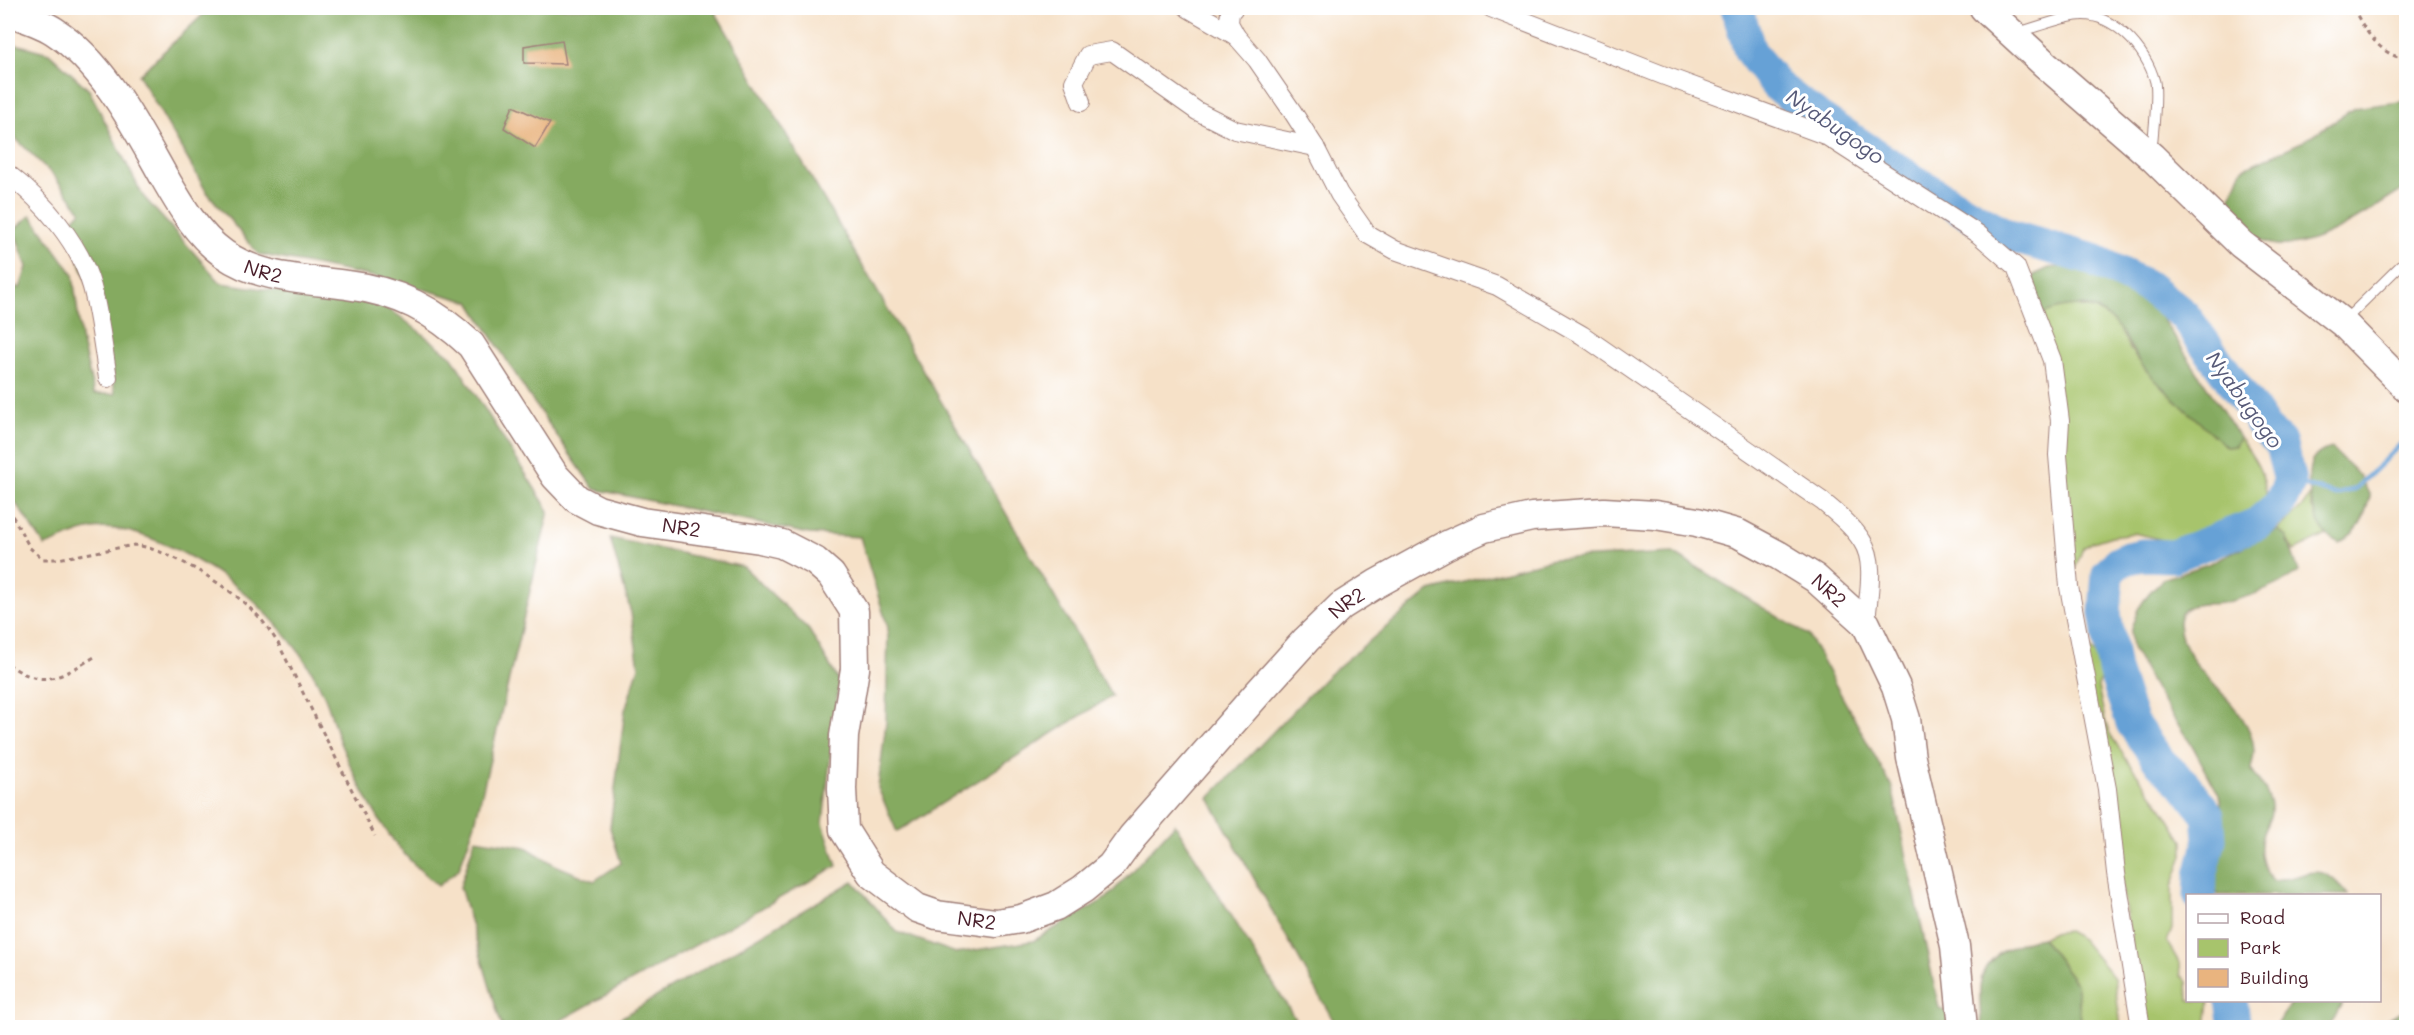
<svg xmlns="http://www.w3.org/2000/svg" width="2414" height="1035" font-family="Mali,sans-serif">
  <rect width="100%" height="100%" fill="#fff"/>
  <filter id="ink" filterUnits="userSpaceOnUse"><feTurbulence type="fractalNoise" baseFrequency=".0167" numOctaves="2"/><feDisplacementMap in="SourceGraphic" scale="12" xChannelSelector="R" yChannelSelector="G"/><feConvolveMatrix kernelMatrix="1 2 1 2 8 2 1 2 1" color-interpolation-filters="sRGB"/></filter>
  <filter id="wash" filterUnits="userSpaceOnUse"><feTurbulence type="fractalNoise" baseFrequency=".008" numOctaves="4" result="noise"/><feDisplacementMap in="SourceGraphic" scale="24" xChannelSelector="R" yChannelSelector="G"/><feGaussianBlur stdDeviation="1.35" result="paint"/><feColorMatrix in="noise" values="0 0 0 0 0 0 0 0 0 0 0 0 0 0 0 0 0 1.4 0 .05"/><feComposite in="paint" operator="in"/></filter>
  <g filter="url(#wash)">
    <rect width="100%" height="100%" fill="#f6e1c8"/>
    <g fill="#a7c46c" stroke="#78724c" stroke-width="1.5">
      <path d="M2068,305L2095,309L2117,323L2130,349L2147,371L2226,447L2235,446L2239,438C2255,458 2265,474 2267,499L2256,512L2231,525L2191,541L2175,543L2134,533L2112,536L2093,542L2083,548L2074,572L2043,313Z"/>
      <polygon points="2311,494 2311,506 2327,535 2294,551 2287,537 2277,530 2301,508"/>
      <polygon points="2081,641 2095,654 2103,666 2104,672 2098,687 2105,720 2110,734 2128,762 2164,810 2183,841 2183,855 2172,887 2172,929 2167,942 2180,964 2181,976 2187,982 2188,1000 2209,1001 2206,1027 2145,1027"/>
      <polygon points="2067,931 2082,939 2114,978 2121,1027 2082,1027 2076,983 2042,938 2051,933"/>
    </g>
    <g fill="#85aa60" stroke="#686446" stroke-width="1.5">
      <polygon points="210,8 713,8 1112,696 897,832 878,788 886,722 888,628 860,537 809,534 594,489 528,394 470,302 386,279 258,254 206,191 139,75"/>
      <path d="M8,42L49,53L89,90L143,196L221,283L292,293L349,285L398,315L452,357L549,511L475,823L459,869L438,886C428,877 417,868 408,858C379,827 358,783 341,745C334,728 331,709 323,693C309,661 283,630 258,605C224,572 142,522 93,529C77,531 60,541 45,546L8,492V284L20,288L27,267L14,230L31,215L73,274L81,338L94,394H115L106,334L67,226L81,211L53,175L11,134L8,105Z"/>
      <path d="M2406,101V186L2401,191C2367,212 2306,258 2265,242C2247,235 2239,215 2230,200L2242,169L2304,141L2354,108Z"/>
      <path d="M2078,265L2099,271L2116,284L2135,294L2154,306L2234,428L2239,438L2235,446L2226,447C2200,422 2170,397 2146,370C2128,348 2123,323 2097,310C2080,302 2060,308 2043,313L2029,288L2034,275L2049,268Z"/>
      <path d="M2331,448L2360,476L2370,496C2363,521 2362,529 2339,543C2335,540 2330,538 2327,535C2313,521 2304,479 2312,461C2316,454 2324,450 2331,448Z"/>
      <path d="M2277,530L2287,537L2299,572C2278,587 2249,597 2223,603C2212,605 2197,602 2187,608C2182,611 2179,616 2179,623C2181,673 2253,703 2254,751C2254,757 2252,763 2251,769C2257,780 2270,793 2271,806C2272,817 2267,823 2263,833C2258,850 2261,869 2274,881C2312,876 2319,858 2348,895H2218L2208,876L2221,836L2223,814L2219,795L2193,747L2157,693L2132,648L2130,632L2138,609L2149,593L2163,579L2208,564Z"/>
      <polygon points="610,538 744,567 809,630 839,681 823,823 837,866 549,1027 502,1027 460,887 475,839 526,847 555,865 594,881 621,863 610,828 625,710 639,667 631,613"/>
      <polygon points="1673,553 1808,635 1892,787 1939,1008 1962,1019 1963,1027 1337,1027 1209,798 1327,676 1430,591 1553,559"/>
      <polygon points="1175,824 1300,1027 605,1027 853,881 897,932 956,953 1033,941 1107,898"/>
      <path d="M2042,938L2076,983L2082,1027H1981C1981,1013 1978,995 1981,981C1985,954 2019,941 2042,938Z"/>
      <polygon points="2292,1000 2343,1000 2343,1001 2329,1027 2276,1027"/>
      <polygon points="2406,1009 2406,1027 2372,1027"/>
    </g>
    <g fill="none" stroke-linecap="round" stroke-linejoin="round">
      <polyline stroke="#66a1d6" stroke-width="5" points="2290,481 2337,495 2356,488 2406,439"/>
      <g stroke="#66a1d6" stroke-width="33">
        <polyline points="1737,8 1750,51 1776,85 1808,110 1919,184 2006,235 2094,260 2150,288 2184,315 2252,409 2266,430 2280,442 2290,481 2279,505 2257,524 2173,556 2143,555 2128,558 2118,563 2108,574 2105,613 2114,670 2132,723 2161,763 2185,785 2208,815 2210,839 2201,876 2200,896"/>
        <polyline points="2231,1000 2235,1028"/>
      </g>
    </g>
    <g id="blocks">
      <g fill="#e9b47f">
        <polygon points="562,40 566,64 524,63 524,46"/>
        <polygon points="513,106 550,123 535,148 504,128"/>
      </g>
    </g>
  </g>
  <g filter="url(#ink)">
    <use href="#blocks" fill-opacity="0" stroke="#a0807a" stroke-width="1.5"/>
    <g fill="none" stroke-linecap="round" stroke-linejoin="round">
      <defs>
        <g id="service">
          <path d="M2018,32C2038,27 2057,19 2076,16C2112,11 2147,49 2155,82C2158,98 2153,133 2152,151"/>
          <polyline points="2344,321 2406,260"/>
        </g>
        <g id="minor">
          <polyline points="1188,8 1236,36"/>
          <path d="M1234,8L1230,12L1229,23L1236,36L1257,60L1292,111L1315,147L1339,194L1367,234L1395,250L1497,286L1582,335L1822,501C1836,513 1852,525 1862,541C1877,563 1867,599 1866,624"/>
          <polyline points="1491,8 1665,76 1825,135 1978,234 2016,267 2052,360 2060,421 2058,455 2069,587 2107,789 2116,873 2141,1028"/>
          <polyline points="1081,102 1074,82 1088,55 1112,51 1197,111 1235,130 1315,147"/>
          <path d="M8,174C43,201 80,243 92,287C100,317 103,348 108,378"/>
        </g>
        <g id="trunk">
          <polyline points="1984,8 2045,64 2152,157 2241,244 2343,323 2406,387"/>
          <path id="s1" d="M8,12C23,17 40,22 54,31C103,63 135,125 163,175C179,203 197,235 224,254C260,279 305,279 347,285C398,291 434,310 471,345L555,476L577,499L598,510L642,522L760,539L782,544L815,561L831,575L854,611L855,669L844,736L842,789L844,830L871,873L917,908L937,915L996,923L1021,919L1056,906L1083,889L1111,866L1132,837L1258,693L1306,640L1341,606L1376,584L1447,545L1484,528L1532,517L1604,512L1655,515L1697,522L1739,534L1778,555L1815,578L1866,624L1896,687L1906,719L1911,758L1955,946L1963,1028"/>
        </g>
      </defs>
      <use href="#service" stroke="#a0807a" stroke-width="11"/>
      <use href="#minor" stroke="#a0807a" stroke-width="20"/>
      <use href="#trunk" stroke="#a0807a" stroke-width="31"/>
      <g stroke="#a0807a" stroke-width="3" stroke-dasharray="4.5 4.5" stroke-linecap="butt">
        <path d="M2353,8C2365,30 2379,55 2406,59"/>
        <path d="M8,508L30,548L43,559H58L134,545C167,548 228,586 252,610C263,620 270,631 278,643L375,836"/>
        <path d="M8,664C46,691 61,676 98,655"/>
      </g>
      <use href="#service" stroke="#fff" stroke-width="9"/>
      <use href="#minor" stroke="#fff" stroke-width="18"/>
      <use href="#trunk" stroke="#fff" stroke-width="28"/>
    </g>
  </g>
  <g text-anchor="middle" stroke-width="6" stroke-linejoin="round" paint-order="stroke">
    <g font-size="20" fill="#4a1f2b" stroke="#fff">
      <text dy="7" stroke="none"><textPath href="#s1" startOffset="376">NR2</textPath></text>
      <text dy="7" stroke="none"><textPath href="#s1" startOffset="898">NR2</textPath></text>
      <text dy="7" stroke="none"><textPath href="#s1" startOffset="2517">NR2</textPath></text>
      <text dy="7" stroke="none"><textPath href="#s1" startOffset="1995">NR2</textPath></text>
      <text dy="7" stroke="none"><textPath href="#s1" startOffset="1491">NR2</textPath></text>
    </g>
    <g font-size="21" font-style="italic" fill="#575a78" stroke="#fff">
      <text transform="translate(1835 127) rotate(35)" y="7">Nyabugogo</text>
      <text transform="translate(2244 400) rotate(54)" y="7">Nyabugogo</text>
    </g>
  </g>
  <rect width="2414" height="1035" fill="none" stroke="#fff" stroke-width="30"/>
  <rect x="2186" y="894" width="195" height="108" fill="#ffffff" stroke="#b7a5aa" stroke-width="1.5"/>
  <rect x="2198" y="914" width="30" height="9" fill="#ffffff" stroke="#b7a5aa" stroke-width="1.5"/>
  <text x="2240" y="924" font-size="18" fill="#4a1f2b">Road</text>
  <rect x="2198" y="939" width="30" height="18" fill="#a7c46c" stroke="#b7a5aa" stroke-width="1.5"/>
  <text x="2240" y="954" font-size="18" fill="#4a1f2b">Park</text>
  <rect x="2198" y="969" width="30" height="18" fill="#e9b47f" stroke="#b7a5aa" stroke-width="1.5"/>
  <text x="2240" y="984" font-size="18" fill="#4a1f2b">Building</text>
</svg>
